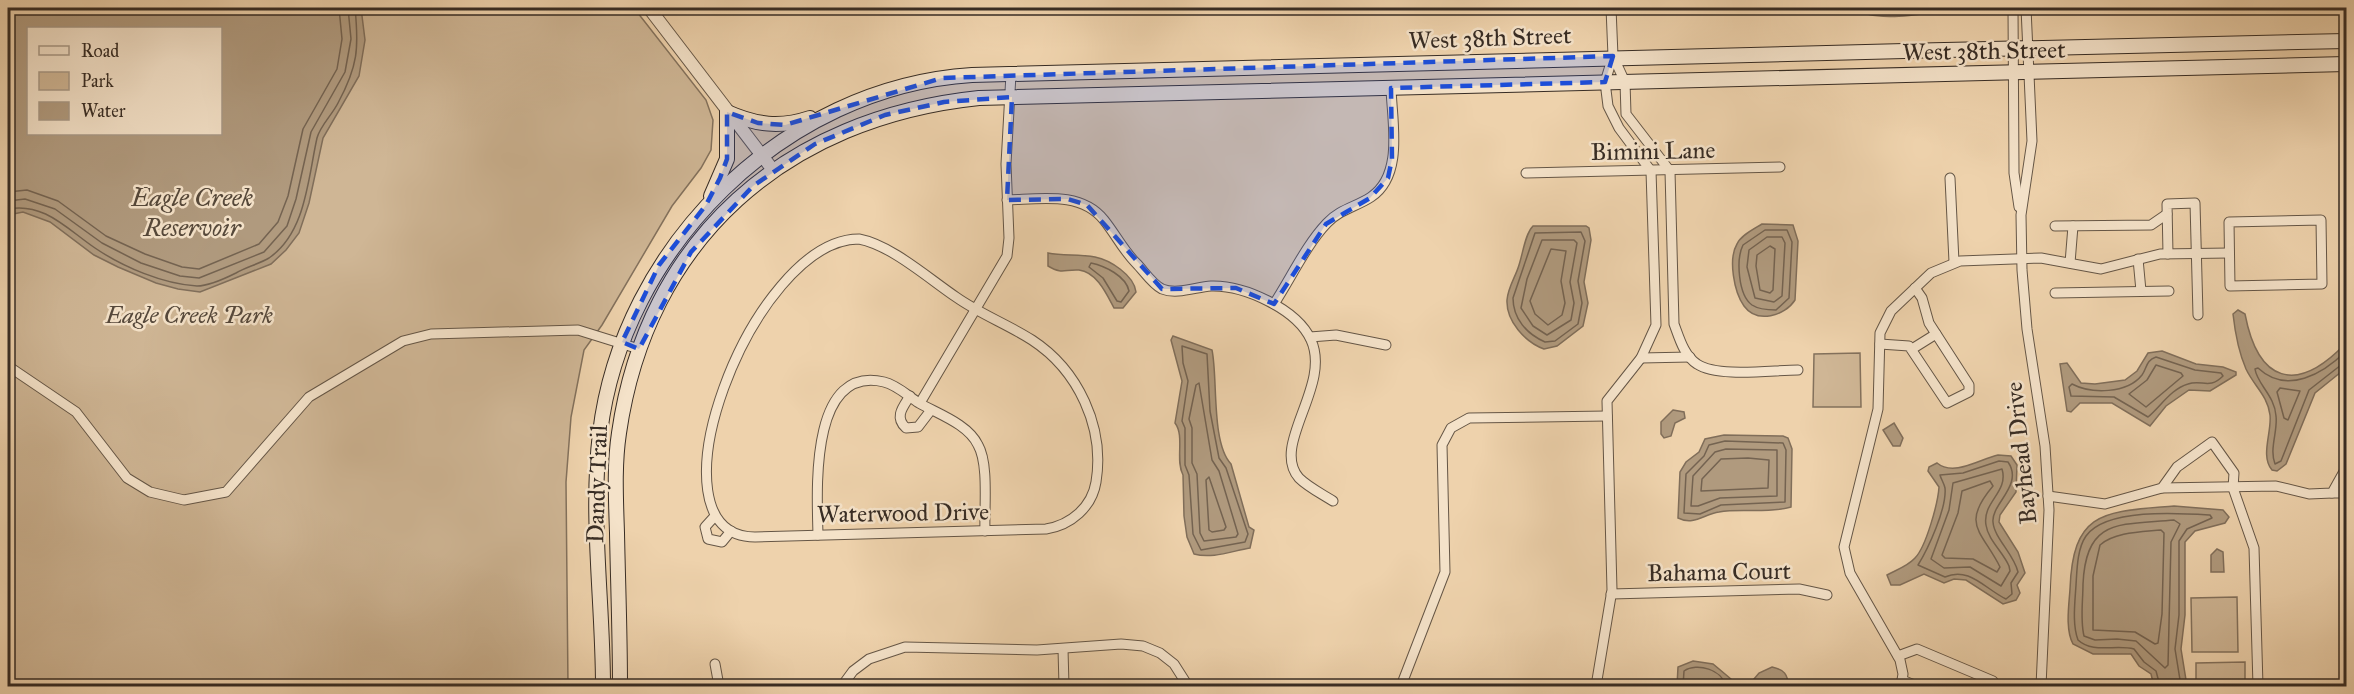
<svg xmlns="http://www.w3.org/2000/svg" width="2354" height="694" font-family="'IM FELL Great Primer',serif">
  <rect width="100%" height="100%" fill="#eed2ac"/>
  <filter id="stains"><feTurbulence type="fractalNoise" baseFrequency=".00333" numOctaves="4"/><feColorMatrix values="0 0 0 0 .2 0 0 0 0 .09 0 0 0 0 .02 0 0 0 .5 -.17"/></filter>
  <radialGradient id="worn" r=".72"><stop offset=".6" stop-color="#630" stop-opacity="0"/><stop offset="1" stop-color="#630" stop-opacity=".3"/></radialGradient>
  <g fill="#cfb695" stroke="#83715c" stroke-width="1.5" fill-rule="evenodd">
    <path d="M8,8H634L706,100L713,120L711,150L701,168L672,206L602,325L584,350L571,417L566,482L568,686H8ZM28,28H220V134H28Z"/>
    <polygon points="1860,353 1861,407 1813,407 1814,354"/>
    <polygon points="2237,597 2238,652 2192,652 2191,598"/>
    <polygon points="2245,662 2245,686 2196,686 2196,663"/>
  </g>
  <g fill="#b09a7e" stroke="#806e5a" stroke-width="1.5" fill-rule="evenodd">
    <path d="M8,8H361L365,40L359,76L323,138L309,203L299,233L286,250L271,264L200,292L178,289L156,283L118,267L94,255L50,222L23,212L8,215ZM28,28H220V134H28Z"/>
    <path d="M1853,8H1958C1930,12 1877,25 1853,8Z"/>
    <path d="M1762,224L1793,225L1798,241L1795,300C1785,316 1757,324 1744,306C1734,292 1728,259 1737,244C1741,235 1754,229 1762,224Z"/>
    <path d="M1533,226H1586L1589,228L1591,240L1584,282L1588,303L1583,326L1557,346L1544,349C1525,342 1506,321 1507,300C1508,287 1516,276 1519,265C1523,253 1525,234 1533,226Z"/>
    <path d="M1048,253C1063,256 1079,254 1095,257C1110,260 1134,275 1136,292L1123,308H1114C1107,295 1097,272 1079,270C1064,269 1063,275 1048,266Z"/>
    <path d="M2346,304V368L2315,393L2286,464L2277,471L2272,470C2260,456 2272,432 2270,415C2268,396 2254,386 2246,369C2239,353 2235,332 2233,314L2238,310L2245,314C2258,382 2296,395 2345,344Z"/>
    <path d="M1173,336L1212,350C1218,378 1211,443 1231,464L1249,527L1254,530L1250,548C1232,551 1212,559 1194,554L1187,537L1184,516L1183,475C1175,460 1185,436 1175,423L1182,381L1171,340Z"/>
    <polygon points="2162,351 2196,364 2223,367 2236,372 2236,375 2210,391 2189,390 2166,406 2150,426 2112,403 2080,403 2071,412 2067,411 2060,364 2067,363 2081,383 2095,384 2125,380 2137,371 2148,353"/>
    <polygon points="1673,410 1684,412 1685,418 1675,423 1671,436 1664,438 1661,434 1661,422"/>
    <polygon points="1894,423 1903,438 1900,446 1893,446 1883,430"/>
    <path d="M1724,435L1783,436L1788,438L1792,449L1791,507C1767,514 1742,508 1719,512C1704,514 1694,526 1678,518L1680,472L1686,462L1699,452L1705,439Z"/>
    <path d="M1998,455L2011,456L2017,465L2016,492L2000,515L1999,522L2018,552L2025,573L2017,585L2020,593L2016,600L2003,604L1966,580L1954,579L1944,583L1924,574L1900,585H1891L1887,575C1896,570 1908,566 1915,558C1926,547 1938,503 1939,487L1928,471L1929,467L1937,463C1954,477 1980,459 1998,455Z"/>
    <path d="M2174,506L2223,510L2229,517L2225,523L2195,531L2185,542V615L2181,649L2187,686H2154L2151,674L2139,666L2131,654H2093L2073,644C2065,629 2069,605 2070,589C2073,509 2105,512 2174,506Z"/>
    <polygon points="2217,549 2223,552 2224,572 2211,572 2211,555"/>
    <polygon points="1693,661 1713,664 1731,679 1731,686 1677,686 1678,667"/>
    <path d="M1772,667C1785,670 1787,674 1789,686H1748L1759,673Z"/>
  </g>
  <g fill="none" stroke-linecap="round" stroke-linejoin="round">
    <g stroke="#746351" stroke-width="1.5">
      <polyline points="8,192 27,190 58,201 106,236 145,254 182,267 199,269 259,244 278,222 288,196 303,129 337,69 342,39 339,8"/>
      <polyline points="8,201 25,199 55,209 102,243 141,263 180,276 199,278 264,252 287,226 296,199 311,132 345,72 351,39 348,8"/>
      <path d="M8,209C44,202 67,229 95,248C123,267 163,284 197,286C208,286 226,278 236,273C246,267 259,264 269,258C306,233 308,178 317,138C320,126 332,115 338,103C358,66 359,48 355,8"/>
      <path d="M1765,230H1787L1792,242L1789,298L1776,310C1768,310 1758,309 1752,305C1738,295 1736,259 1743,245Z"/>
      <path d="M1535,233L1581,232L1585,241L1578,281L1582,303L1578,324L1555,341L1545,342C1527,334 1513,319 1513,298Z"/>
      <polygon points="1767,237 1782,237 1785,243 1782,296 1774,302 1755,298 1747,267 1749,250"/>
      <polygon points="1542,240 1574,240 1577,243 1570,282 1574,303 1571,320 1547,335 1533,326 1521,308 1527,279"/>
      <polygon points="1770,246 1775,249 1773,290 1770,293 1760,290 1756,266 1757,255"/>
      <polygon points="1551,249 1566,251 1561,281 1565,303 1562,315 1548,325 1535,314 1530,301"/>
      <path d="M1091,263C1105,266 1126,276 1129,291L1121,302L1117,301L1103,278L1089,267Z"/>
      <polygon points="1182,346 1207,354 1210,411 1219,458 1226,468 1248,534 1245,542 1201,550 1193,534 1189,475 1185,465 1185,428 1182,421 1188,381 1183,363"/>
      <path d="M2346,351C2323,374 2287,395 2258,368L2255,369C2257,384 2275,396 2276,416C2278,431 2269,449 2275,464L2281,461L2309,390L2341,365L2346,364"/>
      <path d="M2156,357L2195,370L2221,373L2223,376C2209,390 2202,379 2188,384C2171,389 2161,406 2148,417L2114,397L2071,396L2069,387L2072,384C2091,394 2127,394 2142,375C2147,368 2146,360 2156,357Z"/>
      <polygon points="2156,365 2181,373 2183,376 2146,407 2129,394 2147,380"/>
      <polygon points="1199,383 1212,460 1219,471 1238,534 1236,537 1204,541 1200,533 1197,474 1192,463 1192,428 1189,419 1196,385"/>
      <polygon points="2280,388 2300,391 2288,420 2284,418 2277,392"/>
      <polygon points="1725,441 1783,443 1786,450 1785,502 1721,505 1700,514 1684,513 1686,474 1704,456 1709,445"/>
      <polygon points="1726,449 1777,450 1777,496 1720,498 1698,506 1691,506 1693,476 1715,452"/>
      <polygon points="1748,458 1769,460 1768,488 1701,491 1702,479 1721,459"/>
      <path d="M1999,461L2008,462C2024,485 1991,504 1993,522C1994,538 2014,554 2018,572L2011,583L2012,594L2006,599C1985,589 1969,566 1945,577L1918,565C1928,549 1947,508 1945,488C1944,483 1941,479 1940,475L1963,473Z"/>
      <path d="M2002,469C2009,492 1982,502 1986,525C1988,540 2003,552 2009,566L2010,571L2001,586L1970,567L1944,568L1931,559L1949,510L1953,483Z"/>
      <polygon points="1209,477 1226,527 1224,530 1212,532 1209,530 1206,480"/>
      <path d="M1990,481L1993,486C1960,525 1982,531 2000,567L1997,572L1973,559L1945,558L1942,555L1958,513L1962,491Z"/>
      <path d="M2174,520L2180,524L2171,542L2168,665L2165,668L2136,641L2117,639L2095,640L2084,636C2080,620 2083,601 2083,584C2086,518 2119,525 2174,520Z"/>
      <path d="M2161,530L2164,533L2162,614L2158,643L2155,644L2135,632L2093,630V576L2100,545C2115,532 2141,532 2161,530Z"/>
      <path d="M1683,686L1684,671C1697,662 1723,670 1725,686"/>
      <path d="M2160,686L2156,671L2144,662L2134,649C2116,644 2093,654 2078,640C2072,624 2075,602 2076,585C2077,570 2077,549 2086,536C2106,508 2179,513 2210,515L2212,518L2187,529L2179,541V615L2175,649L2181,686"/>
    </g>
    <defs>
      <g id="minor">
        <polyline points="2013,8 2014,173 2019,207"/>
        <polyline points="2026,8 2032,141 2021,215 2022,270 2027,329 2045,446 2049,510 2041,686"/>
        <path d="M1613,56L1625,82L1626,114L1670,171L1674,324C1679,337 1684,356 1697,364C1718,378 1772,370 1798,370"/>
        <polyline points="1526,173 1780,167"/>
        <polyline points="1950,178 1954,262"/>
        <path d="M1007,200C1040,199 1081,191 1104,220C1116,235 1123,250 1136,263C1144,271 1152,284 1162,289C1177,295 1196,287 1211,286C1244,285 1297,309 1311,340C1332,386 1270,445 1299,478C1308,487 1322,494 1333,501"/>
        <polygon points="2321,220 2322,284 2230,286 2229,222"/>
        <polyline points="2055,226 2151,225 2167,214"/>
        <path d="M859,239C891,245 928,278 956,297C980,314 1007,324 1032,340C1078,370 1105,427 1096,482C1092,507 1071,525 1046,529L755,537C640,537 752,239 859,239Z"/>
        <polyline points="2168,254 2167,204 2195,203 2198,315"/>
        <polyline points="2138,259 2141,291"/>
        <polyline points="2070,263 2073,226"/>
        <polyline points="2055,293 2169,291"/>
        <path d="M1274,304C1291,278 1306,245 1327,223C1340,209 1356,207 1371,197C1404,175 1392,122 1391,88"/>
        <polyline points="1310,337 1336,335 1386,345"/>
        <polyline points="1880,344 1909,346 1947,403 1969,392 1969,385 1929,323 1922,298 1915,288"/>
        <polyline points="1912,349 1936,334"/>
        <polyline points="1641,358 1690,357"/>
        <polyline points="8,366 76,412 127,478 150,492 184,500 226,492 309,397 403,341 431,334 578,330 639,349"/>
        <path d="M910,396C903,407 894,417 906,428L918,427L931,410"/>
        <polyline points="920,403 1007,256 1009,238 1006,164 1011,74"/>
        <polyline points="2162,488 2276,486 2309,494 2332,493 2346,468"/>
        <polyline points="2332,493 2346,493"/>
        <polyline points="2048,496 2105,504 2162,488 2177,467 2212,442 2234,473 2233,488 2254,548 2258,686"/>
        <polyline points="715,516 705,527 708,539 722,542 731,531"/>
        <path d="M818,535C817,492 809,364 884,382C897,385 908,396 919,403C938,414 968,424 978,445C989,464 984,508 985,531"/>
        <polyline points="1611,594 1799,589 1827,595"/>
        <polyline points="1063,649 1064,686"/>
        <polyline points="1898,656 1917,649 1993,681 1991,686"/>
        <polyline points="715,664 719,686"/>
        <polyline points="1902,680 1917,686"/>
        <polyline points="842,686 853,671 869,659 905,647 1037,650 1121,644 1143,646 1160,653 1174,664 1188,686"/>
        <polyline points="1401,686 1445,572 1442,445 1451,428 1469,418 1607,416"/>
        <polyline points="1596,686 1612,590 1607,401 1641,358 1656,325 1651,171 1619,128 1608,106 1605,82 1613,56 1611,8"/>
        <polyline points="1901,686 1903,674 1900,660 1850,573 1844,547 1878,409 1880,333 1891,311 1931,273 1960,261 2041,258 2101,269 2160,254 2229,253"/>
      </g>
      <polyline id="tertiary" points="649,8 773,170"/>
      <g id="secondary">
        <path d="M727,112C756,125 780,128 810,118"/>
        <polyline points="711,196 727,159 727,112"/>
        <path d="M603,686C603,603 590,516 600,433C622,248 783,87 972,75C1430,60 1888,52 2346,41"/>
        <path d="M620,686C620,635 618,584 617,533C616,500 614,466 619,433C647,238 786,118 979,98L2346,64"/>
      </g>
    </defs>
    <use href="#minor" stroke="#655646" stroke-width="11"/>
    <use href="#tertiary" stroke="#655646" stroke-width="14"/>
    <use href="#secondary" stroke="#372c24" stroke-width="16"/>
    <use href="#minor" stroke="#f4e2c9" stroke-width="9"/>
    <use href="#tertiary" stroke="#f4e2c9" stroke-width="12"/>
    <use href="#secondary" stroke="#f4e2c9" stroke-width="14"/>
  </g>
  <path fill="#1d4ed8" fill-opacity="0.2" stroke="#1d4ed8" stroke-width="4.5" stroke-dasharray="12 8" stroke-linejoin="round" d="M1613,56L1605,82L1391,88L1392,159L1388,178L1370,198L1326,224L1274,304L1236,288L1162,289L1087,205L1068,199L1007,200L1012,97L944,102L885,115L815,144L753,186L691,252L639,349L622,342L659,265L706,205L720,178L727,159V112L758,123L785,125L942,78Z"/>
  <g text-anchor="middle" stroke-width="5" stroke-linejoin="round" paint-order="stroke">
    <g font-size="24" fill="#372c24" stroke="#f4e2c9">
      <text transform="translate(1490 38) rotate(-2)" y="8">West 38th Street</text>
      <text transform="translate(1984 51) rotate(-1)" y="8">West 38th Street</text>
      <text transform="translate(1653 151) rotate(-1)" y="8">Bimini Lane</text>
      <text transform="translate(2021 453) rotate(-96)" y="8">Bayhead Drive</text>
      <text transform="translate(597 484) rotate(-88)" y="8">Dandy Trail</text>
      <text transform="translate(903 513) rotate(-1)" y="8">Waterwood Drive</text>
      <text transform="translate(1719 572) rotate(-1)" y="8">Bahama Court</text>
    </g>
    <g font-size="24" font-style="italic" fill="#55483b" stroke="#f4e2c9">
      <text x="189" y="323">Eagle Creek Park</text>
    </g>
    <g font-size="26" font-style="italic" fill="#55483a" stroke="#f4e2c9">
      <text x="192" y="206">Eagle Creek<tspan x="192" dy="30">Reservoir</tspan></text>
    </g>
  </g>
  <rect width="2354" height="694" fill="none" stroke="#eed2ac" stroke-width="30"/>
  <rect x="9" y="9" width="2336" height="676" fill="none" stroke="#372c24" stroke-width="3"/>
  <rect x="15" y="15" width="2324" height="664" fill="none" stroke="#372c24" stroke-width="1.5"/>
  <rect x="27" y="27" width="195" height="108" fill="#f4e2c9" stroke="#a89987" stroke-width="1.5"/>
  <rect x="39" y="46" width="30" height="9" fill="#f4e2c9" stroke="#a89987" stroke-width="1.5"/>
  <text x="81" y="57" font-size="18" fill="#372c24">Road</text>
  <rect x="39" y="72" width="30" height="18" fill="#cfb695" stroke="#a89987" stroke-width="1.5"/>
  <text x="81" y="87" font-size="18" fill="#372c24">Park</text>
  <rect x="39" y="102" width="30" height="18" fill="#b09a7e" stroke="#a89987" stroke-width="1.5"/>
  <text x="81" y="117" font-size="18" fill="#372c24">Water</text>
  <rect width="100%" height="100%" filter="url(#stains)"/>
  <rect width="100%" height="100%" fill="url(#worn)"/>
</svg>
